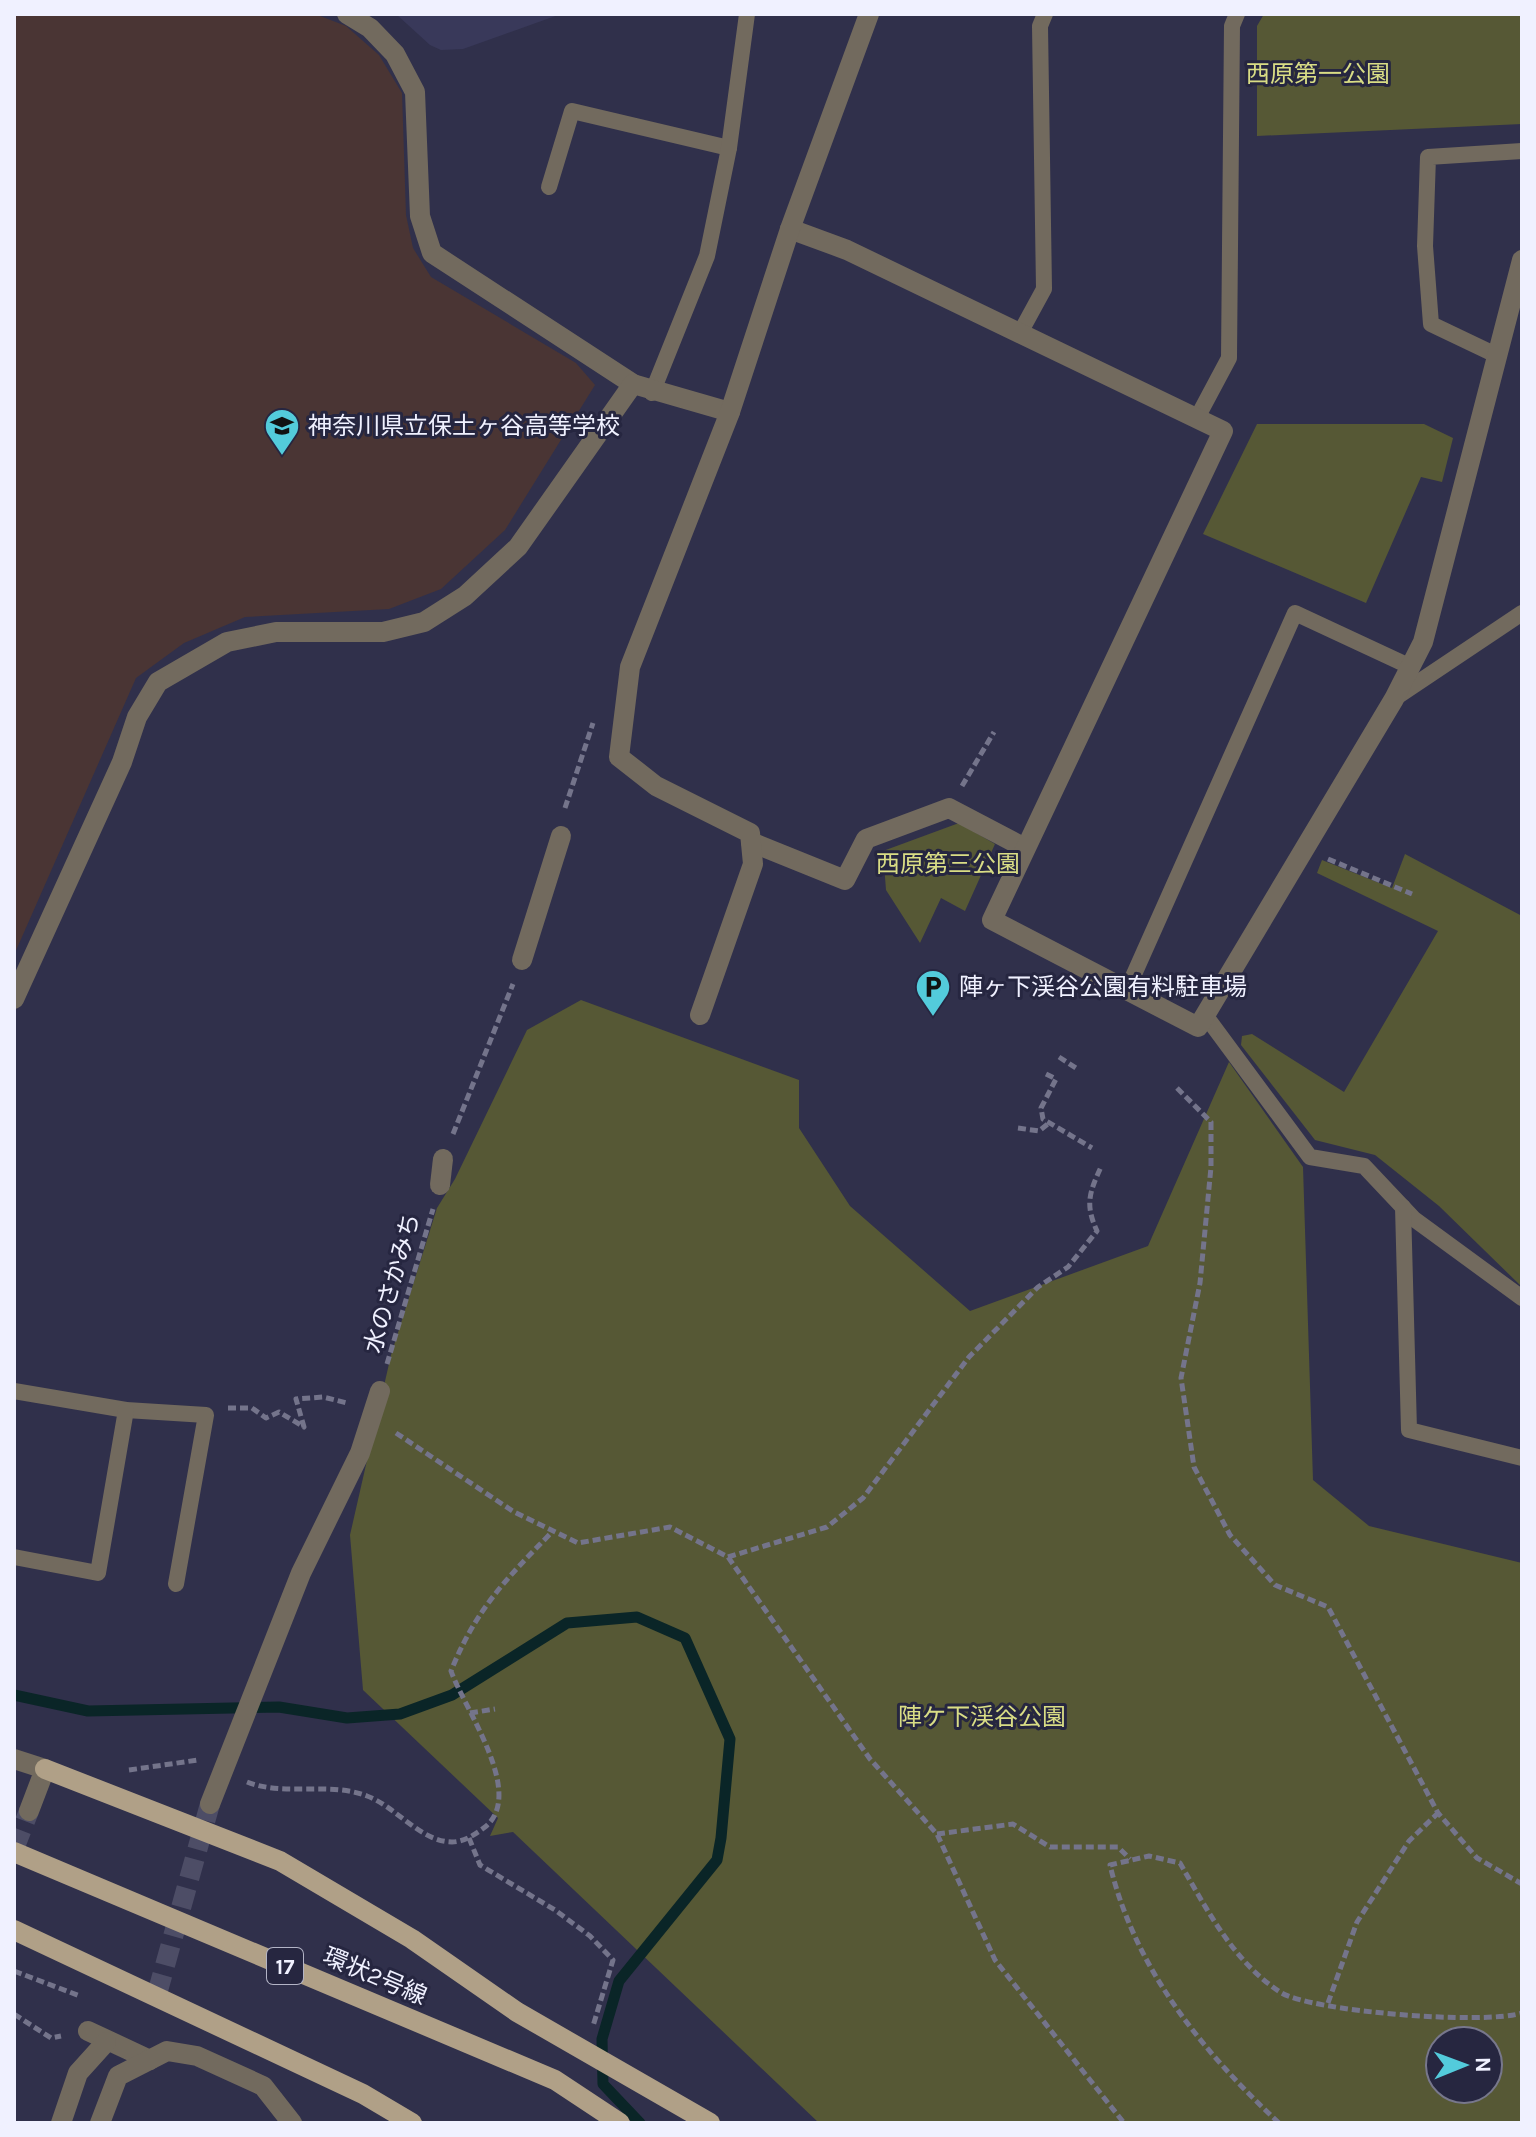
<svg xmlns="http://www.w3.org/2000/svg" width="1536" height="2137" font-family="Karla,'Noto Sans JP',sans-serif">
  <rect width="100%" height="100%" fill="#30304b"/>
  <polygon fill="#39395a" points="396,14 561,14 463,49 441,50 430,45"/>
  <polygon fill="#4a3534" points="14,14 315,14 346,26 379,55 402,93 406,215 413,248 431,277 576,363 595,385 505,530 441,589 389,609 245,617 184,643 136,678 14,955"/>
  <g fill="#565835" fill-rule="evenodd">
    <polygon points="1264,14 1522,14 1522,124 1257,136 1257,26"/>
    <polygon points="1257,424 1424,424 1453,438 1442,482 1421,477 1366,603 1203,534"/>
    <polygon points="959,823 995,844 965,911 941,898 920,943 886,890 883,851"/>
    <polygon points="1405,854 1522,916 1522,1287 1439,1206 1375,1155 1315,1140 1241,1045 1242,1036 1252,1034 1344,1092 1438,931 1317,873 1322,860 1392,888"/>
    <path d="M581,1000L799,1080V1128L850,1206L970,1311L1148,1246L1229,1062L1303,1167L1313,1480L1369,1526L1522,1563V2123H819L513,1832L490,1836L498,1818L363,1690L350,1535L391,1355L437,1208L455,1179L527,1030ZM1440,2041H1488V2089H1440Z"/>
  </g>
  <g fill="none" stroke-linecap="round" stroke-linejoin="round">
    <polyline stroke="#0a2527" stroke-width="11" points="14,1695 88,1711 279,1707 347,1718 400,1714 452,1695 567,1623 637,1617 685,1638 730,1739 721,1838 717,1860 619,1981 602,2039 603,2084 640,2123"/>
    <polyline stroke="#4d4d66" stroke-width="20" stroke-dasharray="20 10" stroke-linecap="butt" points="157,1994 210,1804"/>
    <polyline stroke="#4d4d66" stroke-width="20" stroke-dasharray="20 10" stroke-linecap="butt" points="14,1849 29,1811"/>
    <g stroke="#74748b" stroke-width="5" stroke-dasharray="8 4" stroke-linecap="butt">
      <polyline points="962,786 994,732"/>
      <polyline points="565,808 593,723"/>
      <polyline points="1328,859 1412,894"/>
      <polyline points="1059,1057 1079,1070"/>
      <polyline points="1046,1074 1056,1079 1041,1108 1043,1119 1092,1148"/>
      <polyline points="1177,1088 1211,1122 1211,1167 1200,1283 1181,1378 1194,1467 1230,1535 1275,1585 1328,1607 1438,1813 1477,1858 1522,1884"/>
      <polyline points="1018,1128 1039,1131 1049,1123"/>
      <polyline points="453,1134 513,984"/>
      <polyline points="387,1364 433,1209"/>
      <polyline points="228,1408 252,1408 266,1418 279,1412 304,1427 296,1399 323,1397 347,1403"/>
      <polyline points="396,1433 514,1512 578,1543 670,1527 728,1557 870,1759 937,1834 995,1960 1124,2123"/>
      <path d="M728,1557L827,1527L863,1498L969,1357L1038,1287L1068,1267L1097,1231C1085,1205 1089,1193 1101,1167"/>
      <polyline points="470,1713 495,1709"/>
      <polyline points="129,1770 198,1760"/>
      <path d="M247,1782C286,1797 328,1781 367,1796C395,1806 421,1842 452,1842C464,1842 476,1834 485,1827C526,1794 465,1710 451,1671C476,1609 506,1579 552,1532"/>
      <polyline points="937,1834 1013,1824 1050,1847 1118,1847 1130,1859"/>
      <polyline points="469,1838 480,1865 555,1910 590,1936 613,1960 593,2026"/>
      <polyline points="14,1971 80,1996"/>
      <polyline points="1328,2003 1357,1922 1409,1841 1438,1813"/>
      <polyline points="14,2014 51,2038 61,2036"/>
      <path d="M1279,2123C1202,2051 1135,1969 1110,1865L1149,1856L1180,1863C1207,1910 1234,1962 1280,1992C1311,2012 1486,2025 1522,2013"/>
    </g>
    <g stroke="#726a5e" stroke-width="16">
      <polyline points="549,187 572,111 729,148"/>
      <polyline points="1020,333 1044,289 1040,26 1045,14"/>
      <polyline points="1496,355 1431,324 1425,246 1428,157 1522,151"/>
      <polyline points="652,393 707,256 729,148 747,14"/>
      <polyline points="1197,418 1229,358 1232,26 1237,14"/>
      <polyline points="1395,698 1522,613"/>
      <polyline points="1127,990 1295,613 1411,667"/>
      <polyline points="1205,1015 1310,1157 1364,1166 1414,1219 1522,1298"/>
      <polyline points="1403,1207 1409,1430 1522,1458"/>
      <polyline points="14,1391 126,1410 206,1415 176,1584"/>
      <polyline points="14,1557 98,1573 126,1410"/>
    </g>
    <g stroke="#726a5e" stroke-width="20">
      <polyline points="751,842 845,880 866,839 949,808 1025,848"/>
      <polyline points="522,960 561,836"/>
      <polyline points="440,1185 443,1159"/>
      <polyline points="210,1804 301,1573 360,1453 380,1391"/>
      <polyline points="88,2031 150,2060"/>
      <polyline points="61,2123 78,2073 106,2042"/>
    </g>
    <g stroke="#726a5e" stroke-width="20">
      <polyline points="347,14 370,28 395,54 415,92 420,216 432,253 633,384"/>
      <polyline points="790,229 847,250 1223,431 992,920 1198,1027 1394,699 1423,642 1522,260"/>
      <polyline points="14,999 122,762 137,717 158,682 227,642 276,632 383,632 424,622 465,596 518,547 633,384 730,412"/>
      <polyline points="700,1015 753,864 750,833 656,786 619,757 630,667 730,412 790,229 869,14"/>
      <polyline points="14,1759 45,1769 29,1811"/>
      <polyline points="100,2123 118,2076 167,2051 197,2056 263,2086 292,2123"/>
    </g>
    <g stroke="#b0a087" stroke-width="20">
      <polyline points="45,1769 280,1861 412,1939 517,2012 710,2123"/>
      <polyline points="14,1852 555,2080 620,2123"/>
      <polyline points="14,1930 363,2094 412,2123"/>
    </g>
  </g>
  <defs>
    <symbol id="school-pin" viewBox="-11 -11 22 30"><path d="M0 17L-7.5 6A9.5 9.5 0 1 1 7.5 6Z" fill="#53cbdb" stroke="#262640"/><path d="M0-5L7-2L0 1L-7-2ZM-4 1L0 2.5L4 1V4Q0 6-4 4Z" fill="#111"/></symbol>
    <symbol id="parking-pin" viewBox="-11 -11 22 30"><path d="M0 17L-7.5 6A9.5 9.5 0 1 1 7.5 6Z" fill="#53cbdb" stroke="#262640"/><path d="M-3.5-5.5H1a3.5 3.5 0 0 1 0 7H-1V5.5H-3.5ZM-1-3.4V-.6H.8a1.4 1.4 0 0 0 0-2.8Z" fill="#111"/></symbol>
  </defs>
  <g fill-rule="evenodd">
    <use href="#school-pin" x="262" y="406" width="40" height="54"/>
    <use href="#parking-pin" x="913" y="967" width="40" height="54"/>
  </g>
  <g text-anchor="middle" stroke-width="6" stroke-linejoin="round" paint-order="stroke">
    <rect fill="#262640" stroke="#b3b4c6" stroke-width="2" x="267" y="1948" width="36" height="36" rx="6"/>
    <g font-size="22" font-weight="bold" fill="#f0f1ff">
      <text x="285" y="1974">17</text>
    </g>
    <g font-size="24" fill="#d9dd85" stroke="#262640">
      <text x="1318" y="82">西原第一公園</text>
      <text x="948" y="872">西原第三公園</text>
      <text x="982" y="1725">陣ケ下渓谷公園</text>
    </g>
    <g font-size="24" fill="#f0f1ff" stroke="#262640" text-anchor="start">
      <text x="308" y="434">神奈川県立保土ヶ谷高等学校</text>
      <text x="959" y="995">陣ヶ下渓谷公園有料駐車場</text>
    </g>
    <g font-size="24" fill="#f0f1ff" stroke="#262640">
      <text transform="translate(392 1283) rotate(-74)" y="8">水のさかみち</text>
      <text transform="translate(375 1976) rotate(23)" y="8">環状2号線</text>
    </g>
  </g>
  <rect width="1536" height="2137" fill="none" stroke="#f0f1ff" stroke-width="32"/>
  <g transform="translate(1464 2065) rotate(89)"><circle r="38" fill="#262640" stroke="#77778c" stroke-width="2"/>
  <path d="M0-6L14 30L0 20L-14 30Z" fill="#53cbdb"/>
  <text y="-12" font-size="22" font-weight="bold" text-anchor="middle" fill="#f0f1ff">N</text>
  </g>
</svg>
